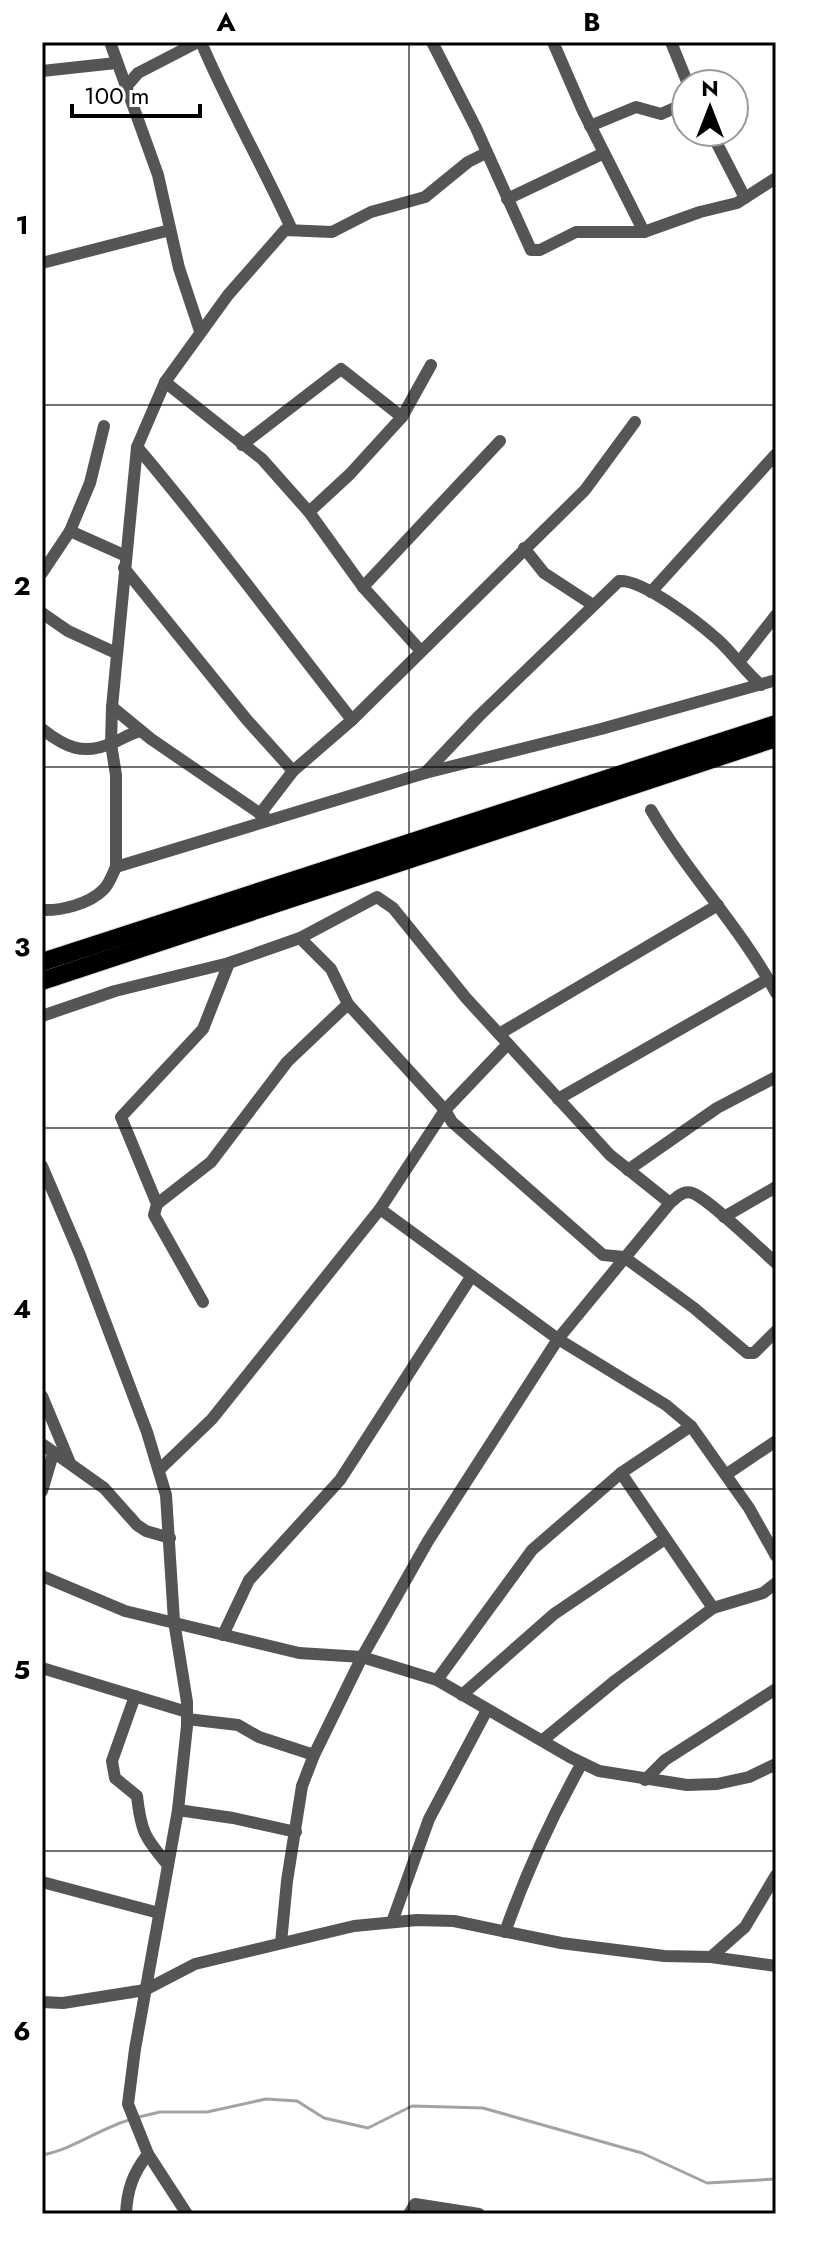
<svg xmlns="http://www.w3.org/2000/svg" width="818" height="2256" font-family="Jost,sans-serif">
  <rect width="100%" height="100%" fill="#fff"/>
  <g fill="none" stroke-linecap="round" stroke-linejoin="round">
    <g stroke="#a3a3a3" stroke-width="3">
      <polyline points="139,2117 160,2112 207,2112 266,2099 297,2101 324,2118 368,2128 412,2106 483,2108 642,2153 707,2183 776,2179"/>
      <path d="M42,2155C74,2149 100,2128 132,2119"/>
    </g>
    <defs>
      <g id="highway">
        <polyline points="42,962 776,724"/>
        <polyline points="42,981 776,738"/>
      </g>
    </defs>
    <use href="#highway" stroke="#dbdbdb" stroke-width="20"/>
    <g stroke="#555" stroke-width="12">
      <polyline points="110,42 158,175 179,268 200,331"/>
      <path d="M201,42C228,106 263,166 292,230"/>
      <polyline points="432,42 476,128 531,250 540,250 576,232 644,232 700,212 737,203 776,178"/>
      <polyline points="553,42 583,111 644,232"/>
      <polyline points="671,42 688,84"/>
      <polyline points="42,71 116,63"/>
      <polyline points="125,88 138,73 198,42"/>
      <polyline points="590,126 636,107 661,114 686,103"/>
      <polyline points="711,132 745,198"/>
      <polyline points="507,199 604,153"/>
      <polyline points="42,263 170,230"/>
      <polyline points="165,382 262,459 309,512 363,587 420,650"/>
      <polyline points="242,445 341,369 402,417"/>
      <path d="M137,447C212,535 280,629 352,720"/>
      <polyline points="309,512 350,474 402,417 431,365"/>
      <polyline points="70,531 126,556"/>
      <polyline points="524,548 544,573 593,605"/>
      <polyline points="124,568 247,720 293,771"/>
      <polyline points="42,573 70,531 90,483 104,426"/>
      <polyline points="363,587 500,441"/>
      <polyline points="651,592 776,454"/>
      <polyline points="42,613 68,631 116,653"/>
      <polyline points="740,661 776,615"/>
      <polyline points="112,707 151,739 265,817"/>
      <path d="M42,729C65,747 83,756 112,743C123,739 130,733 141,731"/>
      <path d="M425,773L479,716L619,581C643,579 699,623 717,639C733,653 745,672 761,685"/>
      <path d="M651,810C688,874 741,928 776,993"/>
      <polyline points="260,814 293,771 352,720 585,490 635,422"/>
      <polyline points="116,867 116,775 111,744 112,707 137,447 165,382 228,295 285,230 332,232 371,212 425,197 468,162 486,153"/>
      <path d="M42,910C61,911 89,904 103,890C109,885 112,875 116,867L425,773L601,729L776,680"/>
      <polyline points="300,938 331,969 348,1004"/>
      <polyline points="42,1016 115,991 229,963 300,938 377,897 393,908 466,998 610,1155 670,1203"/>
      <polyline points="499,1034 718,905"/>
      <polyline points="558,1099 768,979"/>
      <polyline points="42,1166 80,1255 147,1432 166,1495 174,1621 187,1702 187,1726 178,1810 135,2049 128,2104 148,2154 187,2214"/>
      <polyline points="628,1170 717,1108 776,1077"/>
      <polyline points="157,1204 211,1162 287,1062 348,1004 445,1110 452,1122 603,1255 624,1257 694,1308 747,1353 754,1353 776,1331"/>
      <polyline points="380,1209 558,1339 666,1405 691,1426 749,1508 776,1556"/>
      <polyline points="724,1217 776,1187"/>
      <polyline points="203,1302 154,1215 157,1204 121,1117 203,1029 229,963"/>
      <polyline points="42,1396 70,1463"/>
      <polyline points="42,1444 104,1488 137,1525 146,1531 170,1538"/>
      <polyline points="159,1470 212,1419 380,1209 445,1110 508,1044"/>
      <polyline points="621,1473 713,1608"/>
      <polyline points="727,1474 776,1441"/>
      <polyline points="42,1491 53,1454"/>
      <polyline points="42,1576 125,1611 299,1653 362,1657 437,1680 570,1757 599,1771 687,1785 717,1784 749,1777 776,1764"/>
      <polyline points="223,1635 249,1580 340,1480 471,1277"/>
      <polyline points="42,1668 187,1712"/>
      <polyline points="437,1680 532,1550 621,1473 691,1426"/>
      <polyline points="462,1695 554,1614 665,1539"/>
      <path d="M135,1696L112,1761L115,1778L137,1796C141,1832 145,1838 168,1865"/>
      <polyline points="187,1719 238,1725 259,1737 314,1755"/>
      <polyline points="543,1740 616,1680 713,1608 763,1593 776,1583"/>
      <polyline points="645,1780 665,1760 776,1689"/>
      <polyline points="178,1810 233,1818 296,1832"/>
      <polyline points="42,1882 159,1913"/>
      <polyline points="392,1922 429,1819 487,1710"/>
      <path d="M505,1932C526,1873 551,1818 582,1763"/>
      <path d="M281,1943L287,1881L302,1786L314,1755L362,1657L428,1541L558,1339L670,1203C676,1198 683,1190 692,1193C708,1198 760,1249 776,1263"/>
      <polyline points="711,1957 745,1927 776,1875"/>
      <polyline points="42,2002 63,2003 145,1990 195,1964 354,1926 417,1920 454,1921 561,1943 664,1956 711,1957 776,1966"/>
      <path d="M126,2214C127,2190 133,2173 148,2154"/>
      <polyline points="409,2214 415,2204 479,2214"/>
    </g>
    <use href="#highway" stroke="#000" stroke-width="18"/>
  </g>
  <path fill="none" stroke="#000" stroke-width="2" stroke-opacity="0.55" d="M409,42V2214M42,405H776M42,767H776M42,1128H776M42,1489H776M42,1851H776"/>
  <rect width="818" height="2256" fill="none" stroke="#ffffff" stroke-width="88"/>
  <g transform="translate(710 108)"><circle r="38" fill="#ffffff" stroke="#999999" stroke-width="2"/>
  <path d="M0-6L14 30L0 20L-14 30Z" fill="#000000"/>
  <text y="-12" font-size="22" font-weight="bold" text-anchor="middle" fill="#000000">N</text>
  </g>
  <path d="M72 104v12h128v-12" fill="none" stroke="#000000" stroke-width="4"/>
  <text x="84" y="104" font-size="24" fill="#000000" stroke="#ffffff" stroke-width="6" paint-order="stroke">100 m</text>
  <rect x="44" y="44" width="730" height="2168" fill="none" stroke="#000" stroke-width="3"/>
  <g font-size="26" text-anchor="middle" font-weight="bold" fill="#000">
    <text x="226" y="31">A</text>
    <text x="592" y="31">B</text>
    <text x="22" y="234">1</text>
    <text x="22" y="595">2</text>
    <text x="22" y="956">3</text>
    <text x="22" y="1318">4</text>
    <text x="22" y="1679">5</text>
    <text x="22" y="2040">6</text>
  </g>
</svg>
